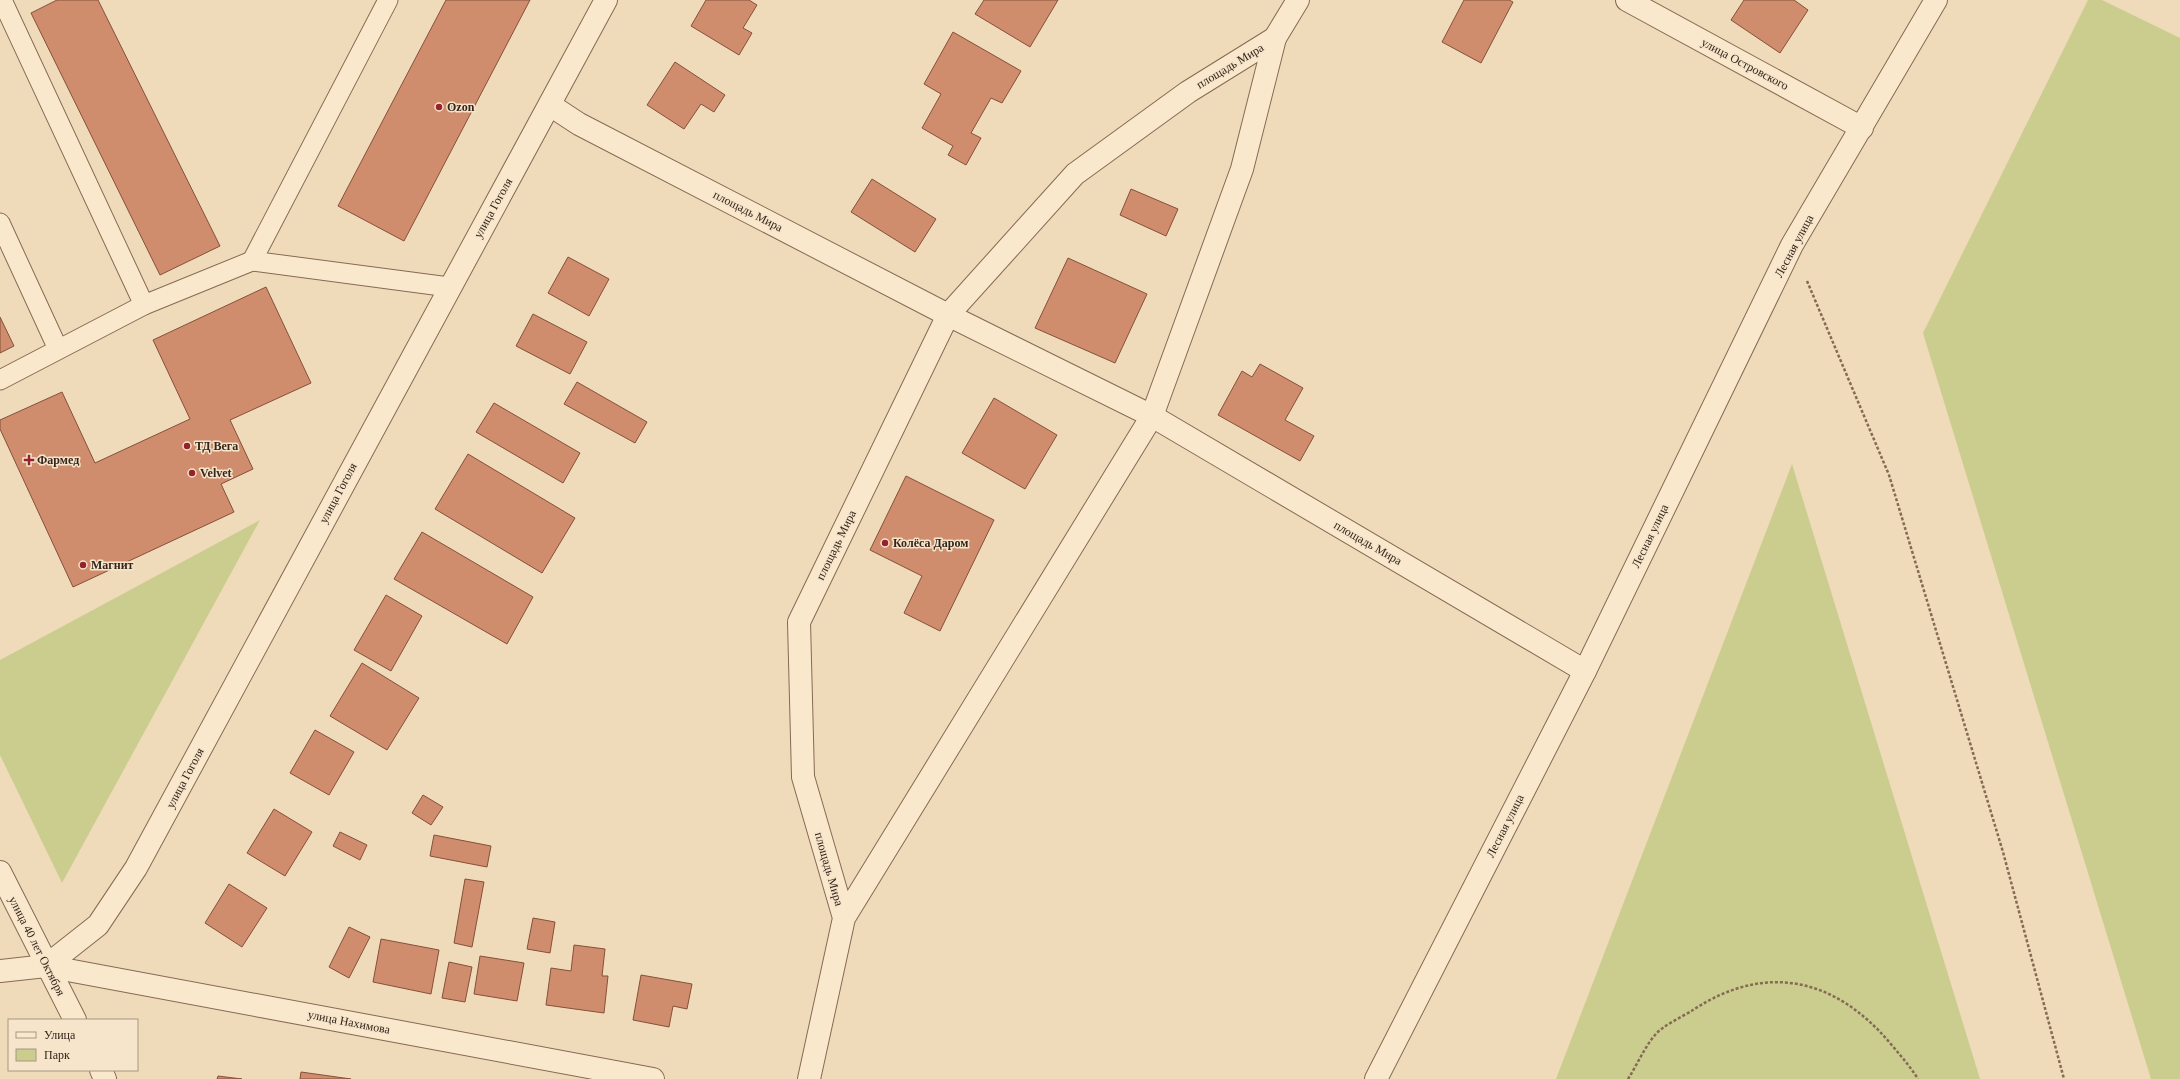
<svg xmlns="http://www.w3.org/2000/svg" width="2180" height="1079" font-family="'Times New Roman',serif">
  <rect width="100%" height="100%" fill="#efdaba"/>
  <g fill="#cbcd8f">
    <polygon points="2088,0 2102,0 2180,38 2180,1079 2151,1079 1923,333"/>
    <polygon points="1792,464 1980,1079 1556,1079"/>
    <polygon points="260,520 62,883 0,755 0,660"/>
  </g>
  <g fill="#cf8d6e" stroke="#865039">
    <polygon points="57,0 98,0 220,246 160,275 31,13"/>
    <polygon points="446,0 530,0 404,241 338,206"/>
    <polygon points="706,0 749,0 757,5 743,28 752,33 739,55 691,26"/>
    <polygon points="984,0 1058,0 1030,47 975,14"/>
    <polygon points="1464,0 1509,0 1513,2 1481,63 1442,42"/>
    <polygon points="1744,0 1794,0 1808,10 1780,53 1731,20"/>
    <polygon points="953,32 1021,71 1002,103 991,98 971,133 981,138 966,165 948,155 953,146 922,128 941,94 924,84"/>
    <polygon points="675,62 725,95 714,112 701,104 684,129 647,105"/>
    <polygon points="872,179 936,219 915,252 851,212"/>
    <polygon points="1131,189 1178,209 1166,236 1120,215"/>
    <polygon points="568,257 609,279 589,316 548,293"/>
    <polygon points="1068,258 1147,294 1115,363 1035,328"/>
    <polygon points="266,287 311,383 230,420 253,469 221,484 234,512 73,587 0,429 0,420 62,392 95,463 190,419 153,340"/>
    <polygon points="533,314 587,342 570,374 516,346"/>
    <polygon points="0,317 14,346 0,353"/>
    <polygon points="1260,364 1303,388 1285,420 1314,436 1300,461 1218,415 1242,371 1252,377"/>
    <polygon points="577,382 647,422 635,443 564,404"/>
    <polygon points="994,398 1057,435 1025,489 962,453"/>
    <polygon points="494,403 580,453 563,483 476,432"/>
    <polygon points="468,454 575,518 542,573 435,509"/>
    <polygon points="906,476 994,520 940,631 904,613 922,576 870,550"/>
    <polygon points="422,532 533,597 507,644 394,579"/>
    <polygon points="386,595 422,616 391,671 354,650"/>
    <polygon points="362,663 419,698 387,750 330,716"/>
    <polygon points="315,730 354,752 329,795 290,773"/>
    <polygon points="423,795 443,807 431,825 412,813"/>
    <polygon points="274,809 312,832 285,876 247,853"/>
    <polygon points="340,832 367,845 360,860 333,846"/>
    <polygon points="434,835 491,846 487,867 430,856"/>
    <polygon points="465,879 484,882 472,947 454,943"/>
    <polygon points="229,884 267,908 242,947 205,923"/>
    <polygon points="533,918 555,922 550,953 527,949"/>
    <polygon points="349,927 370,937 349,978 329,967"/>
    <polygon points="381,939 439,950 431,994 373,982"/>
    <polygon points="574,945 605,949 602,976 608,976 604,1013 546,1005 551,968 571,971"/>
    <polygon points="480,956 524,963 517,1001 474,994"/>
    <polygon points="449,962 472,967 465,1002 442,998"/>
    <polygon points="641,975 692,984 687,1009 673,1006 669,1027 633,1020"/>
    <polygon points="301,1072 351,1079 300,1079"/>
    <polygon points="218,1076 242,1079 217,1079"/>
  </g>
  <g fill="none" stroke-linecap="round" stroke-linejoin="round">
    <defs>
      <g id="service">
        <polyline points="2,0 144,305 252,261"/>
        <polyline points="388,0 252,261 449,287"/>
        <polyline points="0,223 58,349"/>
        <polyline points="0,380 144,305"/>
      </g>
      <g id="minor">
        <polyline points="1627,0 1862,128"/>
        <polyline points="1275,38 1298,0"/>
        <polyline points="550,105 579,124 948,315 1152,416 1585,671"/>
        <polyline points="46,966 98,925 136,868 606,0"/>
        <polyline points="0,971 46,966 653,1079"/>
        <polyline points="809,1079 844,918 1152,416 1242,169 1275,38 1188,92 1075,174 948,315 799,622 803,777 844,918"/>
        <polyline points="1376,1079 1585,671 1792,245 1936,0"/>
      </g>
      <g id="tertiary">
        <polyline points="0,872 75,1020"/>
        <polyline points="101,1070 105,1079"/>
      </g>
    </defs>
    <use href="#service" stroke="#866a54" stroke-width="21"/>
    <use href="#minor" stroke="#866a54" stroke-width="24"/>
    <use href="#tertiary" stroke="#866a54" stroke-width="24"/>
    <g stroke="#866a54" stroke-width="2.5" stroke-dasharray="3 2" stroke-linecap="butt">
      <polyline points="1807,281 1889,475 2003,852 2064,1079"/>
      <path d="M1628,1079C1637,1065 1644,1048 1655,1035C1662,1026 1682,1017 1693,1010C1766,962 1835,978 1890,1043C1900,1055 1910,1066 1918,1079"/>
    </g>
    <use href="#service" stroke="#fae8cd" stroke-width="19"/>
    <use href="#minor" stroke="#fae8cd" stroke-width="22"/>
    <use href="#tertiary" stroke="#fae8cd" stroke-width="22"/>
  </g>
  <g fill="#97222e" stroke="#f6e5ca" stroke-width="1.5">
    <circle cx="439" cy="107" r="4"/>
    <circle cx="187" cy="446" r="4"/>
    <path d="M27 454h4v4h4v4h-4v4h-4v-4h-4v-4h4z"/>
    <circle cx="192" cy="473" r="4"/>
    <circle cx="885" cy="543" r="4"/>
    <circle cx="83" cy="565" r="4"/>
  </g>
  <g text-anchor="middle" stroke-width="3" stroke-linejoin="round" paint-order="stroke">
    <g font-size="12" fill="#34241a" stroke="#f6e5ca">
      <text transform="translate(1745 64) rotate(28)" y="4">улица Островского</text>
      <text transform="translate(1230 66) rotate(-31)" y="4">площадь Мира</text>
      <text transform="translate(493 208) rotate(-61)" y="4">улица Гоголя</text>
      <text transform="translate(748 211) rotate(27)" y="4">площадь Мира</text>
      <text transform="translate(1794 246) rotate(-62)" y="4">Лесная улица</text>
      <text transform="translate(338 493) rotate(-62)" y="4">улица Гоголя</text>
      <text transform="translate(1650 536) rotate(-64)" y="4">Лесная улица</text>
      <text transform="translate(1368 543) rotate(30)" y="4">площадь Мира</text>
      <text transform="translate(836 545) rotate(-64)" y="4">площадь Мира</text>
      <text transform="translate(185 778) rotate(-62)" y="4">улица Гоголя</text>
      <text transform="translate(1505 826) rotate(-63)" y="4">Лесная улица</text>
      <text transform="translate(829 869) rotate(74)" y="4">площадь Мира</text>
      <text transform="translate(37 946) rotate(63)" y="4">улица 40 лет Октября</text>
      <text transform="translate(349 1022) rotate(11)" y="4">улица Нахимова</text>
    </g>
    <g font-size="12" font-weight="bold" fill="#34241a" stroke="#f6e5ca" text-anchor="start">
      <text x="447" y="111">Ozon</text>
      <text x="195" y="450">ТД Вега</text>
      <text x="37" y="464">Фармед</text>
      <text x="200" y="477">Velvet</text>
      <text x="893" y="547">Колёса Даром</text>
      <text x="91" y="569">Магнит</text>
    </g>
  </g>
  <rect x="8" y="1019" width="130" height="52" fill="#f6e5ca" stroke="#a89884"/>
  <rect x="16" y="1032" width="20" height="6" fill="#fae8cd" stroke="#a89884"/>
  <text x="44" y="1039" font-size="12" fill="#34241a">Улица</text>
  <rect x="16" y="1049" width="20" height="12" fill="#cbcd8f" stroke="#a89884"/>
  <text x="44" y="1059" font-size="12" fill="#34241a">Парк</text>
</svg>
